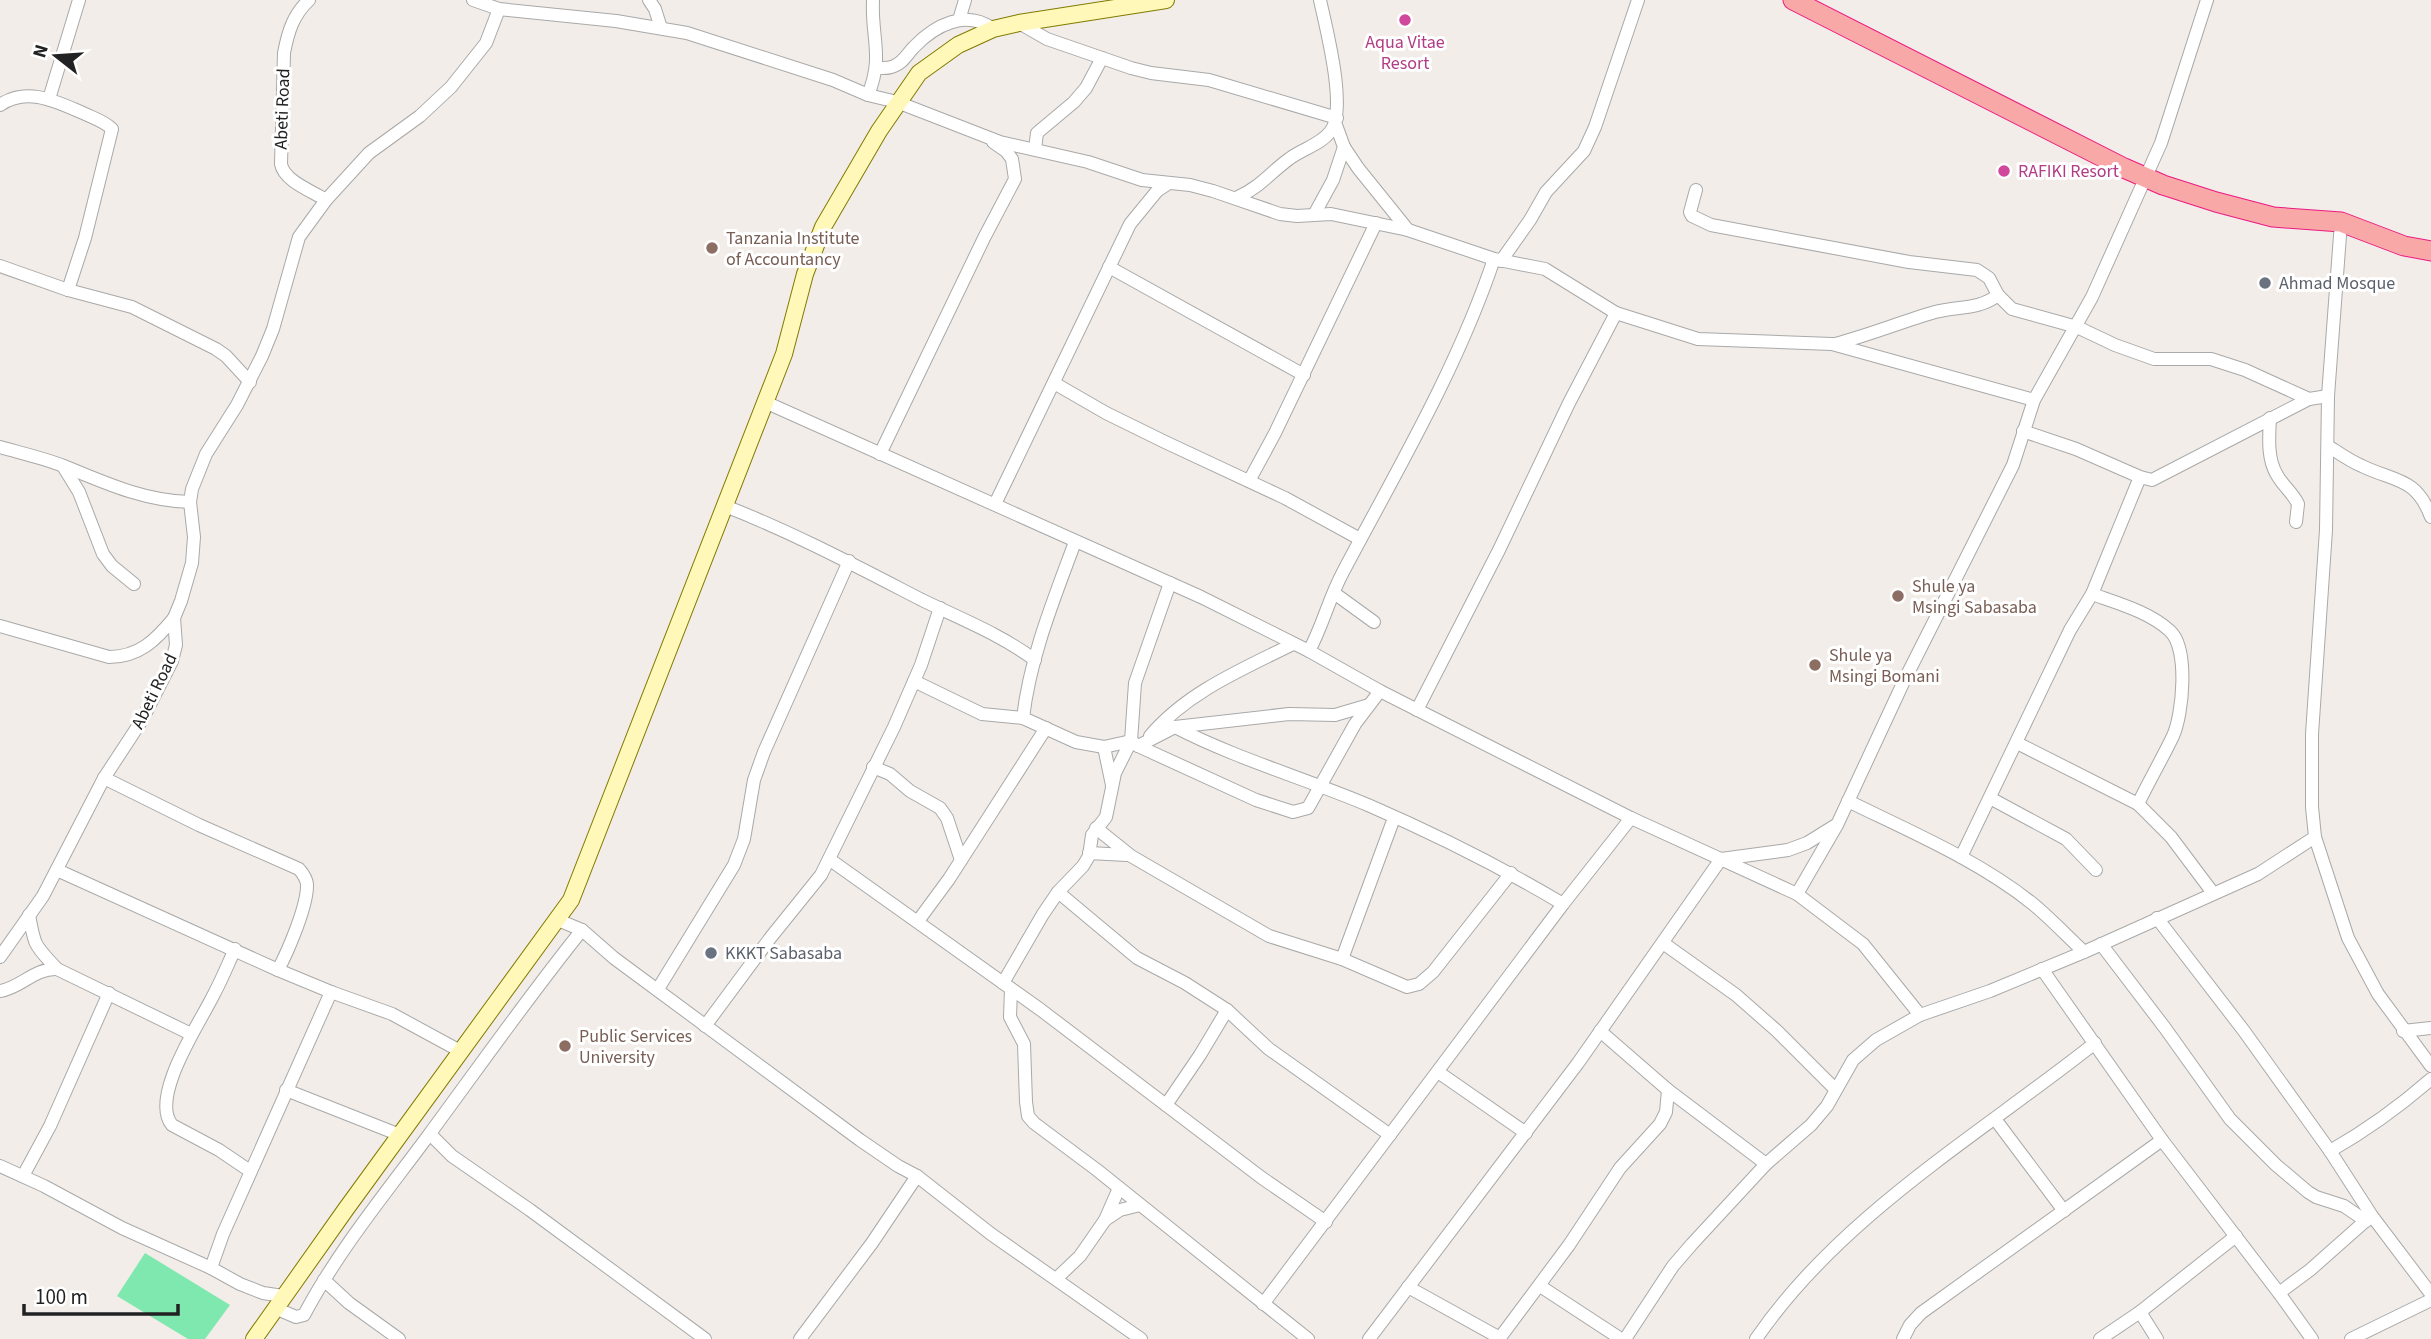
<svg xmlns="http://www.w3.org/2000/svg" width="2431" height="1339" font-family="'Source Sans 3',sans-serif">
  <rect width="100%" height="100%" fill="#f2ede8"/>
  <polygon fill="#7fe8af" points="145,1253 230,1305 205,1339 188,1339 117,1296"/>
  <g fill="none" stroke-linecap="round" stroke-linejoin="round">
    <defs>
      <g id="minor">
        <path d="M309,0C293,15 288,32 284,53L281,164C284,181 312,191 326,200"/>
        <polyline points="473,0 499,9 616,21 687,33 833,80 868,95 897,102 1000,142 1088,162 1142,180 1190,185 1213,191 1280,214 1297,216 1331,214 1408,230 1494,259 1545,269 1616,313 1698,339 1832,344 2034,400"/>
        <polyline points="649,0 655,9 661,28"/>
        <polyline points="959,20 965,0"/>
        <polyline points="1019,23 1047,39 1131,68 1151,73 1209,80 1337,118"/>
        <path d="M877,68C883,68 888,69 894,66C903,63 907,54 914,47C935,25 966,9 993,29"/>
        <path d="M868,95C884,56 871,38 873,0"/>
        <polyline points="49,99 79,0"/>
        <path d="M0,105C27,86 57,102 83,113C93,118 104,121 112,129L85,238L68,290"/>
        <polyline points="1344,147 1358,168 1408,230"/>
        <polyline points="1035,149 1037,133 1074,102 1086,88 1102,58"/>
        <polyline points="1696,190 1690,212 1692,216 1711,225 1909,262 1977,270 1989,278 1998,295 2012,309 2077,327 2115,345 2154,359 2211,359 2245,370 2309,399 2328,396"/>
        <path d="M1238,197C1259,188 1271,172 1289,159C1302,149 1320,145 1330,132C1348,111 1326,28 1320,0"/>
        <polyline points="1315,213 1333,180 1344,147 1336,125"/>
        <polyline points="2341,222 2328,396 2326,530 2312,734 2312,807 2315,837 2348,938 2378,994 2431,1066"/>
        <polyline points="1501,261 1530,220 1546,192 1584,151 1595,127 1638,0"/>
        <polyline points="0,266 68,290 132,307 216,349 226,356 250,382"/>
        <polyline points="1109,267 1304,375"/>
        <path d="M1835,344C1869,335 1901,322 1935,312C1957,306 1979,310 1998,295"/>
        <polyline points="1054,383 1106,413 1165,442 1285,498 1360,539"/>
        <polyline points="765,402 1201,597 1309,651 1380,691 1631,818 1797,894 1863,944 1920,1015"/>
        <path d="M2270,418C2269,437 2267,459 2277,475C2283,486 2293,493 2298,504L2296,522"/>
        <polyline points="2023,431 2076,449 2140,477 2152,480 2309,399"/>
        <path d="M2328,446C2339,453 2350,461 2362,466C2395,482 2416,477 2431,517"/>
        <path d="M0,447C21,453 43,458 64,466C105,483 145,501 190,502"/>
        <polyline points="880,454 984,238 1015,179 1012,159 1006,151 993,142"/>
        <polyline points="63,466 79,492 103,554 112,566 134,584"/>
        <polyline points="1249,481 1275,433 1376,223"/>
        <polyline points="995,504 1130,224 1157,191 1169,183"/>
        <path d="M725,506C794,533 856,566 922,600C961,619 1000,634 1035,660"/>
        <polyline points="1334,593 1374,622"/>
        <path d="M2092,594C2117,603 2150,612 2170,631C2189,648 2183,714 2173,736C2162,759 2149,781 2138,804"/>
        <path d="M0,626L109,657C139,657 156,640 174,618"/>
        <path d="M1309,651C1323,625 1329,598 1343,572C1397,470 1457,369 1494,259"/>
        <polyline points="914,681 982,714 1023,718 1076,742 1104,747 1131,741 1138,746 1256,800 1293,812 1308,808 1355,724 1380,691"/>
        <polyline points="1417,710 1499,550 1569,403 1616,313"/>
        <path d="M1023,718C1030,657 1054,599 1075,542"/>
        <path d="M1175,727C1237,759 1304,778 1368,805C1435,834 1501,867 1563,904"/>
        <path d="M1150,736C1187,692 1243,669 1293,644"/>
        <polyline points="2017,743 2138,804 2171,837 2213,893"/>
        <polyline points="1138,746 1175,727 1289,714 1335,715 1369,705"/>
        <polyline points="1104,747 1112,785"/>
        <polyline points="873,767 890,774 910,791 940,808 947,818 961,860"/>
        <path d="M104,778L199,825L299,869C303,874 306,877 307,884C308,905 288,951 278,970"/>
        <polyline points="1990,798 2066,839 2096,870"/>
        <path d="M1848,801C1911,832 1978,860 2033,904C2051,919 2067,936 2084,952"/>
        <polyline points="1096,828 1131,856 1269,936 1342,959 1407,987 1419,984 1433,972 1511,873"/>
        <polyline points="1089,853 1127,855"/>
        <polyline points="1961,857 2070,630 2092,594 2140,477"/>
        <polyline points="829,859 1041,1010 1262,1178 1326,1222"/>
        <polyline points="57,870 278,970 331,992 392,1014 462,1052"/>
        <polyline points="1058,892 1137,958 1185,983 1227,1010 1269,1049 1390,1135"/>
        <polyline points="1797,894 1837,825 1904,681 2013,465 2034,400 2092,297 2161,143 2207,0"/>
        <path d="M29,915C35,948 35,945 57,969"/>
        <polyline points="2157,918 2244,1031 2330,1151 2372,1216 2431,1294"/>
        <polyline points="558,920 582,930 614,958 860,1140 898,1166 917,1176 991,1234 1141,1339"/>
        <polyline points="918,921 949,879 1046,728"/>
        <polyline points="1663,943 1736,995 1777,1031 1835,1089"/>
        <polyline points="2101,944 2165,1028 2230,1119 2276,1165 2308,1192 2316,1197 2344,1206 2366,1221"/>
        <path d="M235,949C228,964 222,979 214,994C201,1021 149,1097 172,1125L219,1150L250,1171"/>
        <polyline points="0,957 43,896 104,778 142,720 172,661 176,645 174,618 181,601 192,563 194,537 190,502 192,489 206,454 237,405 262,356 273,329 299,237 326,200 369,153 420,116 451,87 486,43 499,9"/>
        <polyline points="1342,959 1394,818"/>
        <polyline points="2042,969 2162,1140 2279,1293 2312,1339"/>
        <polyline points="1003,983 1043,914 1058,892 1083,866 1089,856 1092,835 1106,817 1115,773 1131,741 1135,683 1170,583"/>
        <polyline points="658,989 734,865 744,839 754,780 764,752 849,561"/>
        <polyline points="1011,989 1010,1017 1024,1044 1026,1102 1028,1116 1034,1123 1097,1170 1308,1339"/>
        <path d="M0,991C21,988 34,968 57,969L191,1034"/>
        <polyline points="705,1026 771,937 821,875 894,727 921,665 940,608"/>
        <polyline points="1600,1031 1668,1090 1766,1164"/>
        <polyline points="2403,1031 2431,1028"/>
        <polyline points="1438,1072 1526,1133"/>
        <polyline points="286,1090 400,1135"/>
        <polyline points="1166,1105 1200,1055 1227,1010"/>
        <polyline points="1995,1119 2064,1211"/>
        <polyline points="430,1134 452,1156 530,1210 705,1339"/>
        <path d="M2330,1151C2367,1130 2399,1107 2431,1079"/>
        <polyline points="0,1166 44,1186 122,1228 211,1268 240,1284 263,1293 283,1296"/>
        <polyline points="23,1176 50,1126 109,993"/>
        <polyline points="1105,1220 1119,1188"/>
        <polyline points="211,1268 223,1234 331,992"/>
        <polyline points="1057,1278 1080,1256 1105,1220 1120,1210 1140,1205"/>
        <polyline points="324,1280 349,1303 399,1339"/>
        <polyline points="1540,1286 1621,1339"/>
        <polyline points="1408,1287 1500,1338"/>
        <polyline points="2279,1293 2310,1270 2371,1216"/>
        <polyline points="1263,1304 1563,904 1631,818"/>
        <path d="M275,1308L296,1317L304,1315C338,1251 385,1194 428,1136C479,1067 528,997 582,930"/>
        <polyline points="2140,1312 2157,1339"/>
        <polyline points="800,1339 872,1243 917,1176"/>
        <polyline points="1369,1339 1578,1063 1721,859 1788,850 1807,843 1836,825"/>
        <polyline points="1499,1339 1569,1245 1620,1168 1660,1124 1666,1112 1668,1090"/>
        <polyline points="1625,1339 1673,1266 1692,1244 1766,1164 1811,1125 1827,1106 1853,1060 1876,1040 1920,1015 1990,991 2084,952 2258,874 2315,837"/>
        <path d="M1756,1339C1840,1216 1979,1135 2095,1043"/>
        <polyline points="1903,1339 1910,1325 1921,1313 2162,1140"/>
        <polyline points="2100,1339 2140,1312 2236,1236"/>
        <polyline points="2351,1339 2431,1300"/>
      </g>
      <polyline id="secondary" points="254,1339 346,1209 571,900 784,354 805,274 823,227 879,131 919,73 958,45 993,29 1019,23 1166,0"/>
      <polyline id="trunk" points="1793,0 2124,168 2163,185 2216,202 2273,217 2341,222 2404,246 2431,251"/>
    </defs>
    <use href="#minor" stroke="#a9a9a9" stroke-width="14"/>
    <use href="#secondary" stroke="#817b00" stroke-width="18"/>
    <use href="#trunk" stroke="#ec1983" stroke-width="21"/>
    <use href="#minor" stroke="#fff" stroke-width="12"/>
    <use href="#secondary" stroke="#fff8b9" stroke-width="16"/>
    <use href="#trunk" stroke="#f8a8a6" stroke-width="19"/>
  </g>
  <g fill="#d1479c" stroke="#fff" stroke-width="2.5">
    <circle cx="1405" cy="20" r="7"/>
    <circle cx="2004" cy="171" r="7"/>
  </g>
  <g fill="#8d6e63" stroke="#fff" stroke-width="2.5">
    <circle cx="712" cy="248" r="7"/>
    <circle cx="1898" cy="596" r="7"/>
    <circle cx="1815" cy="665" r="7"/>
    <circle cx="565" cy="1046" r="7"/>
  </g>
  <g fill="#6b7280" stroke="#fff" stroke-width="2.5">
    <circle cx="2265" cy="283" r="7"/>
    <circle cx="711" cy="953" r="7"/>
  </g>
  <g text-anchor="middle" stroke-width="6" stroke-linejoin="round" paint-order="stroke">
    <g font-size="18" fill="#b23c85" stroke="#fff">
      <text x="1405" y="48">Aqua Vitae<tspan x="1405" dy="21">Resort</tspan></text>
      <text x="2018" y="177" text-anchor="start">RAFIKI Resort</text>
    </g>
    <g font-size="18" fill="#222" stroke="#fff">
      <text transform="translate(282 109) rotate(-88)" y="6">Abeti Road</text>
      <text transform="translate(154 691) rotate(-64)" y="6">Abeti Road</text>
    </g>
    <g font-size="18" fill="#785e54" stroke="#fff" text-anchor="start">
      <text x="726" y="244">Tanzania Institute<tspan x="726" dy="21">of Accountancy</tspan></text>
      <text x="1912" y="592">Shule ya<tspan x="1912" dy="21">Msingi Sabasaba</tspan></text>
      <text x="1829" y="661">Shule ya<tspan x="1829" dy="21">Msingi Bomani</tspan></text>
      <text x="579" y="1042">Public Services<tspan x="579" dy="21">University</tspan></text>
    </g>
    <g font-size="18" fill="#5b616d" stroke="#fff" text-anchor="start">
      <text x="2279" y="289">Ahmad Mosque</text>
      <text x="725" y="959">KKKT Sabasaba</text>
    </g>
  </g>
  <g transform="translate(56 56) rotate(287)" stroke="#ffffff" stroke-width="5" paint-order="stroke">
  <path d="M0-5L12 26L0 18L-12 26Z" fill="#222222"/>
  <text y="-10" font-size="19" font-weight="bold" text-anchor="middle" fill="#222222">N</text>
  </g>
  <path d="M24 1304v10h154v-10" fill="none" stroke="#222222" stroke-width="3.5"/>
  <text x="35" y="1304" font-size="21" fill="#222222" stroke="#ffffff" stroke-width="5" paint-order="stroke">100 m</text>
</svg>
